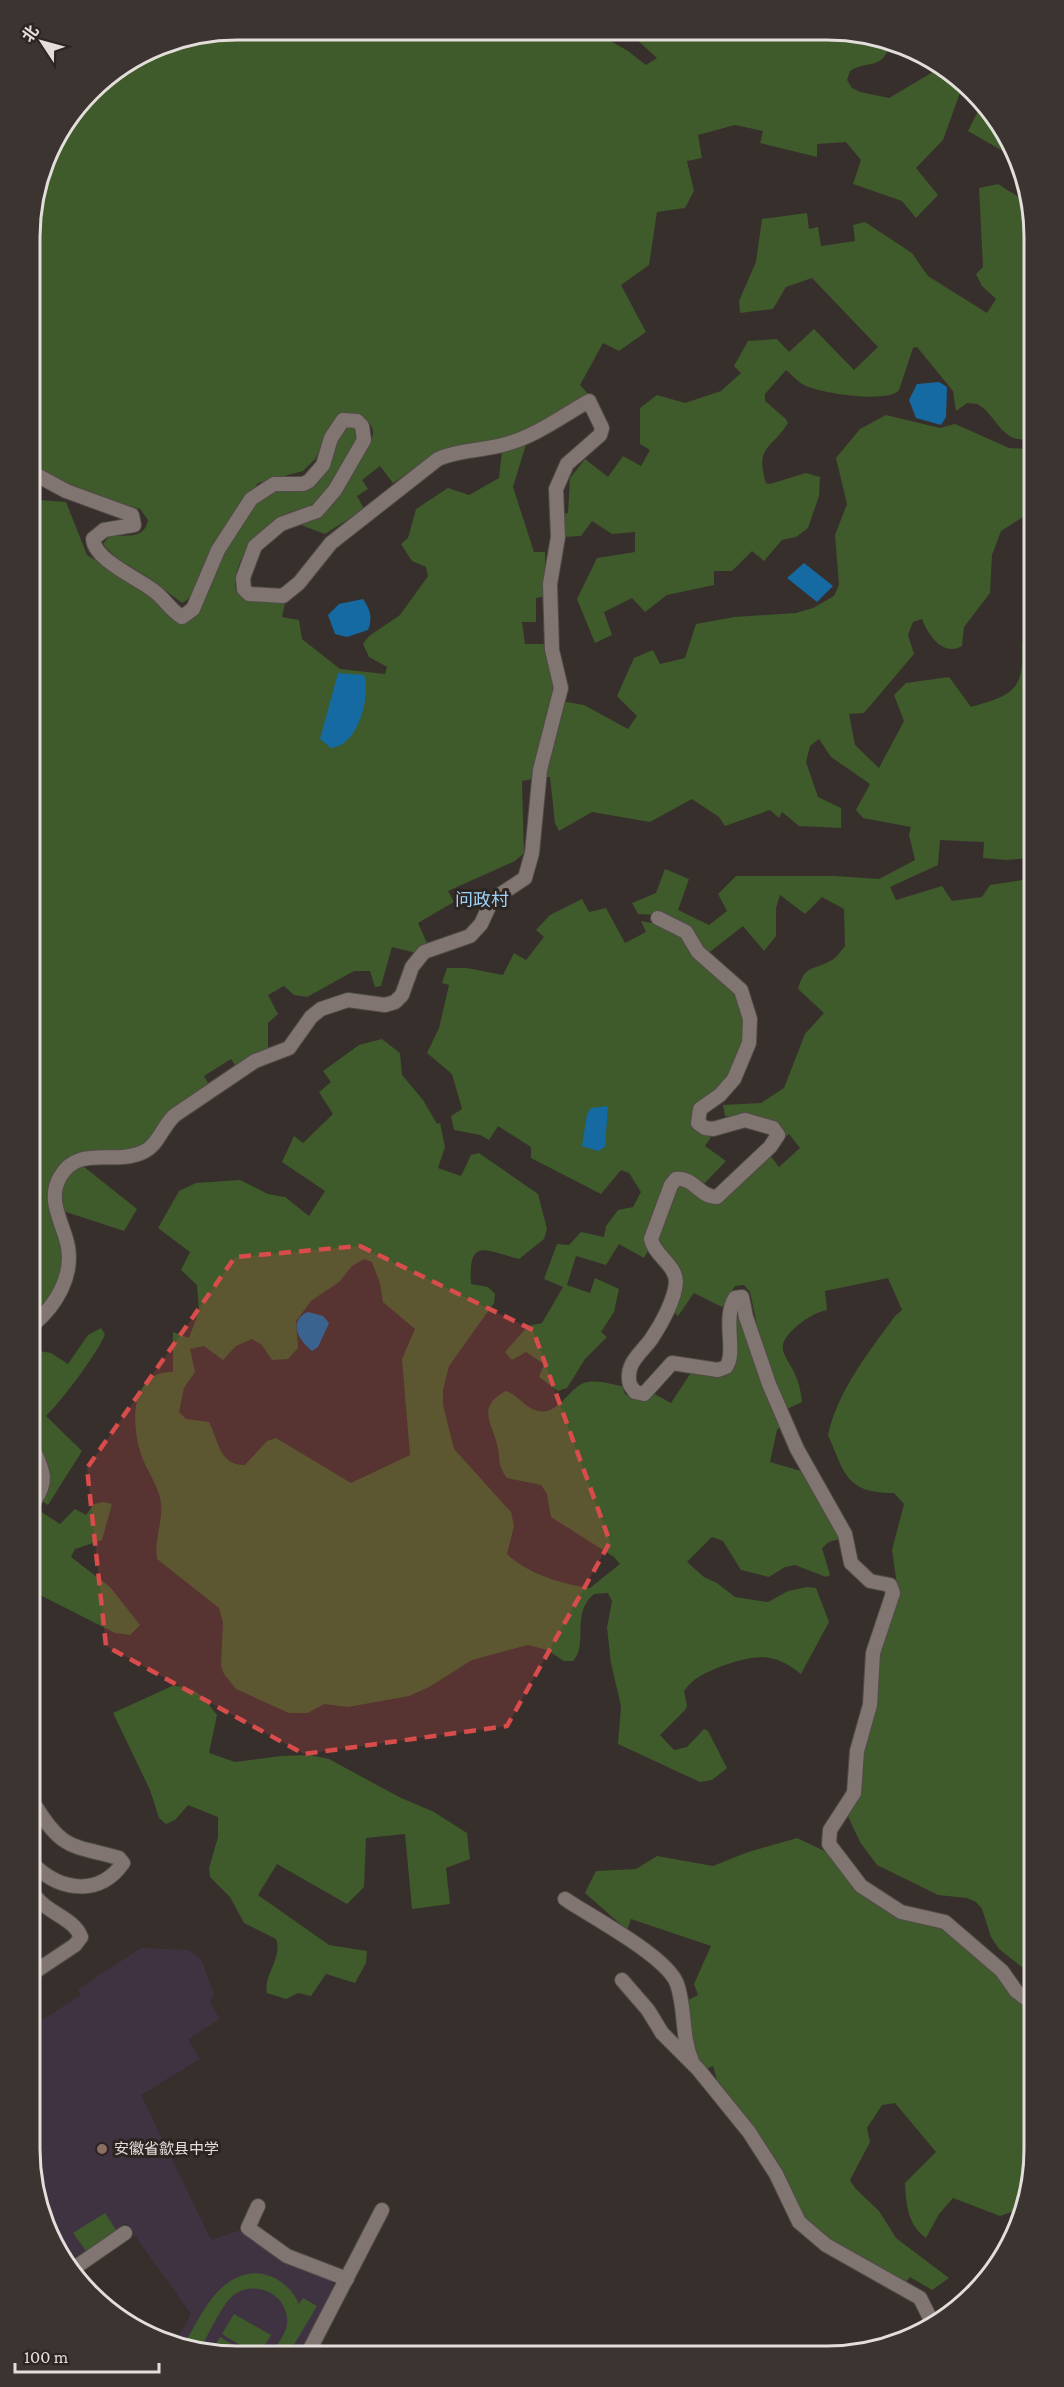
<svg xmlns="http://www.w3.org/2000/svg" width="1064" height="2387" font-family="'Crimson Pro','Noto Sans SC',serif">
  <rect width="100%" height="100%" fill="#372f2b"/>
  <polygon fill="#3f3342" points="141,1948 188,1950 201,1959 214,1994 210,2003 220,2019 188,2039 200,2059 141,2095 211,2240 244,2229 328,2276 334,2285 301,2353 197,2353 175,2342 191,2314 126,2223 65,2265 37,2204 37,2023 81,1995 78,1989"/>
  <g fill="#3f5a2b" fill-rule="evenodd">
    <path d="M237,30L595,32L628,51L646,65L657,58L635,38L637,32L867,34L890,45C882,71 866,60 850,71L847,80L852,88L860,92L889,98L938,69L964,82L978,98L961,90L943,140L916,168L938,195L916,218L902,201L853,184L861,160L846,142L817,144V157L760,143L763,131L735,125L698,135L702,158L687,161L694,191L685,208L657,212L649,265L621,285L646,332L619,351L603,343L580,385L588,394L530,429L502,440L449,448L393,483L380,466L362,480L368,489L357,496L364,509L325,534L293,522C306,515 323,508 334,499C342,492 372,445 373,435C374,425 366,419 358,414L344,415L328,432L316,458L303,471L258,483C239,510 217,537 203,567C197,580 196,596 182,603L145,575L116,558L103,544L109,536C125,534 144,541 148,520L140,509L72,489L31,467L30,223L52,145L100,82L158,46Z"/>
    <polygon points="982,103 999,122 1015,158 968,131"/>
    <path d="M998,184L1027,202L1028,439C1001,444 996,413 977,404L967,403L956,411L953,391L917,347L913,348L899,390C889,404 818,393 804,385C798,382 792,375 786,370L765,394V401L786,419L788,423C770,451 755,446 766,483L770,484L806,473L820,477L819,496L808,528L796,537L782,540L764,561L752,551L732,571H714V585L667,595L645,612L632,598L604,612L612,635L595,643L577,599L597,558L635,552V532L612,534L592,521L581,536L563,537V514L568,513L570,478L585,459L608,477L623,456L641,466L650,450L640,444V408L657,395L685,403L721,391L741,373L734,366L748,341L777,339L789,352L814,329L854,370L878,347L812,278L786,287L773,309L740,313L739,301L756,262L762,219L807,213L809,229L818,227L821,246L855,241L853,225L865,222L912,253L928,276L987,313L996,299L982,286L976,274L983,267L979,188Z"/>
    <path d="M886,415L940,428L955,424L1009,448L1028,449V514L1001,531L992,555L990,593L964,627L962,646C943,657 928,635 922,619L913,622L908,635L914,654L864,713L849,714L855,745L879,768L904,721L894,695L906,683L949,677L971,707C1003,697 1023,695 1022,656C1022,645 1022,637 1028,628L1029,858L1006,860L983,858L984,842L940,840L938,865L890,887L896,900L942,886L952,901L982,897L990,885L1029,879L1033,1976L999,1949L991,1937L982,1909L976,1902L967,1898L938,1895L877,1865L860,1842L846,1812L860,1753L874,1669L897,1585L892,1550L904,1504L894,1493C846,1493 845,1474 828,1435C838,1390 869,1352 895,1316L902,1310L888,1278L825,1291L827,1310C817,1312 805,1319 797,1326C770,1349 788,1355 797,1379C800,1386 801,1395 802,1402L787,1409L760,1339L750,1292L744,1285L735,1286L722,1307L694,1293L678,1316L671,1310L680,1271L658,1242L657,1235L672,1192L682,1183L702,1199L769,1154L779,1167L800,1148L789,1134L783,1139L751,1119L725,1116L723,1105L761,1103L784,1088L805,1034L824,1013L798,989C805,964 813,971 832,960C837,957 841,951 845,946L844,909L822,897L805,914L780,895L776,908V936L764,951L743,926L706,955L657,915L638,914L632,903L656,893L665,869L689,879L678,910L709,925L727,911L718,894L736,876H835L879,879L915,860L909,835L911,827L863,818L856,810L870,784L831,757L819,739L810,746L806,762L818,797L841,808V828L799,826L782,812L779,818L770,810L725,826L719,817L692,799L650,822L592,812L559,831L555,823L550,777H542L561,701L584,705L628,729L637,716L617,696L634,658L653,650L660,664L685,658L696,624L734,617L796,613L813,608L834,596L839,585L835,535L847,504L836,458L860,429Z"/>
    <path d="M348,427L357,428L360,437C352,453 331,493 316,502C306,509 293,510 282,516C259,528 230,564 236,590L248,601L285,603L282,617L299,620L302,639L340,669L385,674L387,667L369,657L363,644L369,636L400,615L428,576L426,567L412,561L401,544L408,538L416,509L448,488L469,495L499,478L502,450L527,441L513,487L534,552H545L546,596L536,598V622H522L525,644H545L556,676L555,699L538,778L522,781L524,853L515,861L448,891L454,902L418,923L427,943L416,953L392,947L381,986L375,987L370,971H354L307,997L294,995L284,986L268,995L278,1014L268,1023V1051L237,1068L231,1059L204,1076L211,1088L177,1109L157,1146L90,1161L83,1166L137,1209L124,1231L63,1211L69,1243L60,1284L34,1318L31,508L39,500L66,502L87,555L139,587L171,616L189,621L198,611L225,546L250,506L270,490L295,489Z"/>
    <polygon points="582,899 589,912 606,908 625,943 646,932 641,921 673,927 739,993 746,1033 727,1082 692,1113 693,1120 713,1134 705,1146 726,1161 702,1186 685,1172 678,1173 645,1242 648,1251 644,1258 619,1244 606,1265 576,1256 567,1285 590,1293 595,1278 619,1289 614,1312 601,1332 607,1337 585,1359 567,1388 558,1391 539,1377 544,1364 526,1352 512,1360 505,1352 528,1326 542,1323 563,1287 544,1279 557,1244 569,1245 581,1232 604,1237 606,1226 618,1210 633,1207 641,1192 629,1173 621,1170 601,1194 531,1158 531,1147 498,1126 489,1140 480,1135 454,1130 451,1116 462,1109 452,1074 427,1053 439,1028 449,985 442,983 447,968 467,968 503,975 514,953 526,960 544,937 536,930 550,915"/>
    <path d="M382,1039L400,1053L402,1075L423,1100L437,1124L440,1123L445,1147L438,1168L461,1176L471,1155L479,1153L538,1194L547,1229L544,1239L519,1259C486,1251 468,1236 471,1284L488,1287L495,1294L494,1303L449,1366L443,1390V1405L454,1449L511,1512L514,1526L507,1554C528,1574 562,1584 590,1588L620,1564L614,1557L551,1517L547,1494L541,1485L507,1478C498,1467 500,1460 498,1448C493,1424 475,1407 506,1391C518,1395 525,1408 538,1411C559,1415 568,1389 584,1383C596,1379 610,1384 622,1386L625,1394L636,1400L651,1392L671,1403L692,1371L729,1369L736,1306L740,1303L781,1426L777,1430L770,1462L801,1471L838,1528L840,1539L829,1542L822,1548L830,1575L826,1577L795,1565L785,1567L769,1577L741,1570L723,1541L712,1537L687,1562L704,1577L717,1583L735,1597L768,1602L788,1591L807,1587L816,1588L829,1622L801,1674C773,1651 754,1655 722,1666C705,1673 694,1677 684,1691L687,1706L685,1710L660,1735L674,1750L687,1747L704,1729L708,1731L727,1768L712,1780L700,1782L618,1744L621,1706L611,1663L607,1628L612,1601L608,1593L594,1594C570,1614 589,1644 573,1661H564L547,1650L528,1645L472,1660L429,1687L409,1696L348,1707L324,1704L308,1713H289L236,1689L224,1674L221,1665L223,1622L219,1608L157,1559C154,1539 163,1522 161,1503C159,1485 145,1469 140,1451C131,1421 131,1371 173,1372V1332L189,1338L199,1311L197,1285L181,1270L190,1252L158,1228L179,1191L196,1183L240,1180L268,1194L285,1197L309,1216L325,1191L282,1162L294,1136L303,1143L333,1114L319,1092L331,1082L323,1071L359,1045ZM364,1259L372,1262L380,1283L383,1302L415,1329L402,1359L410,1455L351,1483L276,1438L267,1441L245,1465C219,1466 218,1439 209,1422L186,1419L179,1412L184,1388L195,1372L190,1349L204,1346L223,1360L236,1346L252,1339L262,1345L272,1360L288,1359L298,1348L296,1321L311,1301L339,1282L352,1266Z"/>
    <path d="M101,1328L105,1334C100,1350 60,1403 46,1416L82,1451L48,1505L40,1500L46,1465L35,1446L34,1350L51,1353L68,1364L88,1335Z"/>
    <polygon points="103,1502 112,1504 102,1540 75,1549 71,1557 110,1587 140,1625 130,1635 115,1633 36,1593 35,1590 37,1509 60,1524 75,1509 86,1515 94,1504"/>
    <path d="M172,1686C195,1685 204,1698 217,1715L209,1753L235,1762L281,1756L310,1755L329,1759L399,1797L434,1812L467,1833L470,1859L446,1868L450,1904L412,1909L405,1834L366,1838L364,1887L347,1904L277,1864L258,1895L329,1945L367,1951L366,1963L355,1983L326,1974L311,1996L298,1993L286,1999L267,1993C263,1975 283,1958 276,1939L244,1923L230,1897L210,1877L209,1868L218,1837V1817L188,1805L175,1820L166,1824L159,1818L150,1790L113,1713Z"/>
    <path d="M797,1838L835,1856L855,1887L940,1924L1033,2008L1034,2164L1023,2208L1000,2216L953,2198L939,2214L926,2238C908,2225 906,2205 905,2183L936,2152L895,2103L882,2105L867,2128L870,2142L850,2180L855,2188L879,2211L896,2238L949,2278L932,2290L910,2277L906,2282L831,2244L798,2214L719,2087L713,2066L704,2070L693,2058L684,2002L698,1995L694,1984L711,1946L631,1919L627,1930L585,1893L596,1871L636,1869L657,1856L713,1866L748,1852Z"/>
    <polygon points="105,2213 116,2230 86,2251 73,2233"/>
    <path d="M254,2273C275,2274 290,2285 299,2304L303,2298L317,2306L289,2353H272C277,2344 286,2334 287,2324C290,2296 257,2279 235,2294C222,2303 207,2338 198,2353L183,2346C201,2317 215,2277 254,2273Z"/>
    <polygon points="234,2314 271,2335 260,2353 253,2353 222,2334"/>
    <polygon points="220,2337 247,2353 211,2353"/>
  </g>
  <g fill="#146aa1">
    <polygon points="939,382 947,387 946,417 941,425 916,418 909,400 917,384"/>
    <polygon points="804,563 833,586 817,602 787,578"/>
    <path d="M363,599C370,609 373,618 368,630L347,637L335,634L328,615L339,604Z"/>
    <path d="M338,673L364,675C371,696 358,746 331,748L320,739Z"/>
    <polygon points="608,1106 605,1147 598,1151 582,1146 587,1114 591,1108"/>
    <path d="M308,1312L323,1316L329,1323L318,1347L312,1351C299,1341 287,1321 308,1312Z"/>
  </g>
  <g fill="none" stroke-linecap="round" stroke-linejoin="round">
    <defs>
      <g id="minor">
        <path d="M31,472L66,491L132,515L134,525L104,530L93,539C94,560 138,578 154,591C164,598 171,611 182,617L193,609L218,550L251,499L274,484H303L309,481L323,465L331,438L343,420L357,421L362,426L364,440L335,490L317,511L281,524L255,546L243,578L244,589L249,594L283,596L299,583L331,543L438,459C460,449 484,451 506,444C536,436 562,416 589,401L602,428L600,435L567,464L556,489L558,537L550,584L552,650L561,688L540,770L532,853L525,878L492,900L481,924L470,936L424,952L412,967L402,995L395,1002L385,1005L348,1000L321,1009L311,1017L289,1048L255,1061L175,1115C163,1125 158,1146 143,1152C115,1166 78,1144 60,1177C46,1201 64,1224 68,1247C73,1277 56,1305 34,1324"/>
        <path d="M658,918L686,932L698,952L741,990L750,1019L749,1043L734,1079L720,1095L700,1109L698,1123L705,1128L713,1129L745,1120L773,1128L778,1135L770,1147L717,1197C699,1197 694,1177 676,1179L671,1185L651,1239C654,1255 676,1265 676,1282C675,1299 662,1323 652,1338C642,1353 624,1363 630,1385L635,1392L644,1394L672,1363L718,1370L726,1367C737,1352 722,1319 735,1298L742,1297L746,1317L769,1384L797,1449L845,1534L851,1563L870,1581L890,1585L893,1593L873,1653L870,1705L857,1751L854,1793L830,1830L829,1844L861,1886L901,1912L945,1922L1002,1971L1016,1991L1033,2004"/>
        <path d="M35,1453C44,1472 47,1482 35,1500"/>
        <path d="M36,1807C64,1852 74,1845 119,1858L123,1863C100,1896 62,1891 36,1867"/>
        <path d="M36,1897C47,1913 74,1918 81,1937L75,1945L36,1971"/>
        <path d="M565,1899C590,1916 668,1957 677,1984C686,2009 681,2036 692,2061"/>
        <polyline points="622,1980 648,2010 662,2033 698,2069 749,2132 776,2174 799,2222 826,2245 920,2298 934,2326"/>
        <polyline points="258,2206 248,2228 287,2256 347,2279"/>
        <polyline points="70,2271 125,2233"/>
        <polyline points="308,2353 382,2210"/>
      </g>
    </defs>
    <use href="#minor" stroke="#514b47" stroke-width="16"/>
    <use href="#minor" stroke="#807571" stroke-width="14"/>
  </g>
  <path fill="#d94c4c" fill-opacity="0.2" stroke="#d94c4c" stroke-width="4.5" stroke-dasharray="12 8" stroke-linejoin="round" d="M360,1246L533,1330L610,1542L507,1726L304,1754L106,1646L87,1468L235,1257Z"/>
  <circle fill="#8d6e63" stroke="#2d2521" stroke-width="2" cx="102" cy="2149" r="6"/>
  <g text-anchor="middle" stroke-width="6" stroke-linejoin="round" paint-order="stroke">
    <g font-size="15" fill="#e3dedb" stroke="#2d2521" text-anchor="start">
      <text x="114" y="2154">安徽省歙县中学</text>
    </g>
    <g font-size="18" fill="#9bd3fb" stroke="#2d2521">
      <text x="482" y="906">问政村</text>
    </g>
  </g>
  <path d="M0 0H1064V2387H0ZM237 40H827A197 197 0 0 1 1024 237V2149A197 197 0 0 1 827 2346H237A197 197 0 0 1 40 2149V237A197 197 0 0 1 237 40Z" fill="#3c3430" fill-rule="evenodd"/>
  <path fill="none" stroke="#e3dedb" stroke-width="3" d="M237 40H827A197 197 0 0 1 1024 237V2149A197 197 0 0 1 827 2346H237A197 197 0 0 1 40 2149V237A197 197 0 0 1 237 40Z"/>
  <g transform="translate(42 42) rotate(306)" stroke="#2d2521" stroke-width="4.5" paint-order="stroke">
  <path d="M0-4.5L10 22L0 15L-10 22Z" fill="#e3dedb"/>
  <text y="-9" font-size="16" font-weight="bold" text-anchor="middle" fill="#e3dedb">北</text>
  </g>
  <path d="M15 2363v9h144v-9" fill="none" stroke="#e3dedb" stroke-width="3"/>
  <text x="24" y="2363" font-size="18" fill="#e3dedb" stroke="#2d2521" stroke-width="4.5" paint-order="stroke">100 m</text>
</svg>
